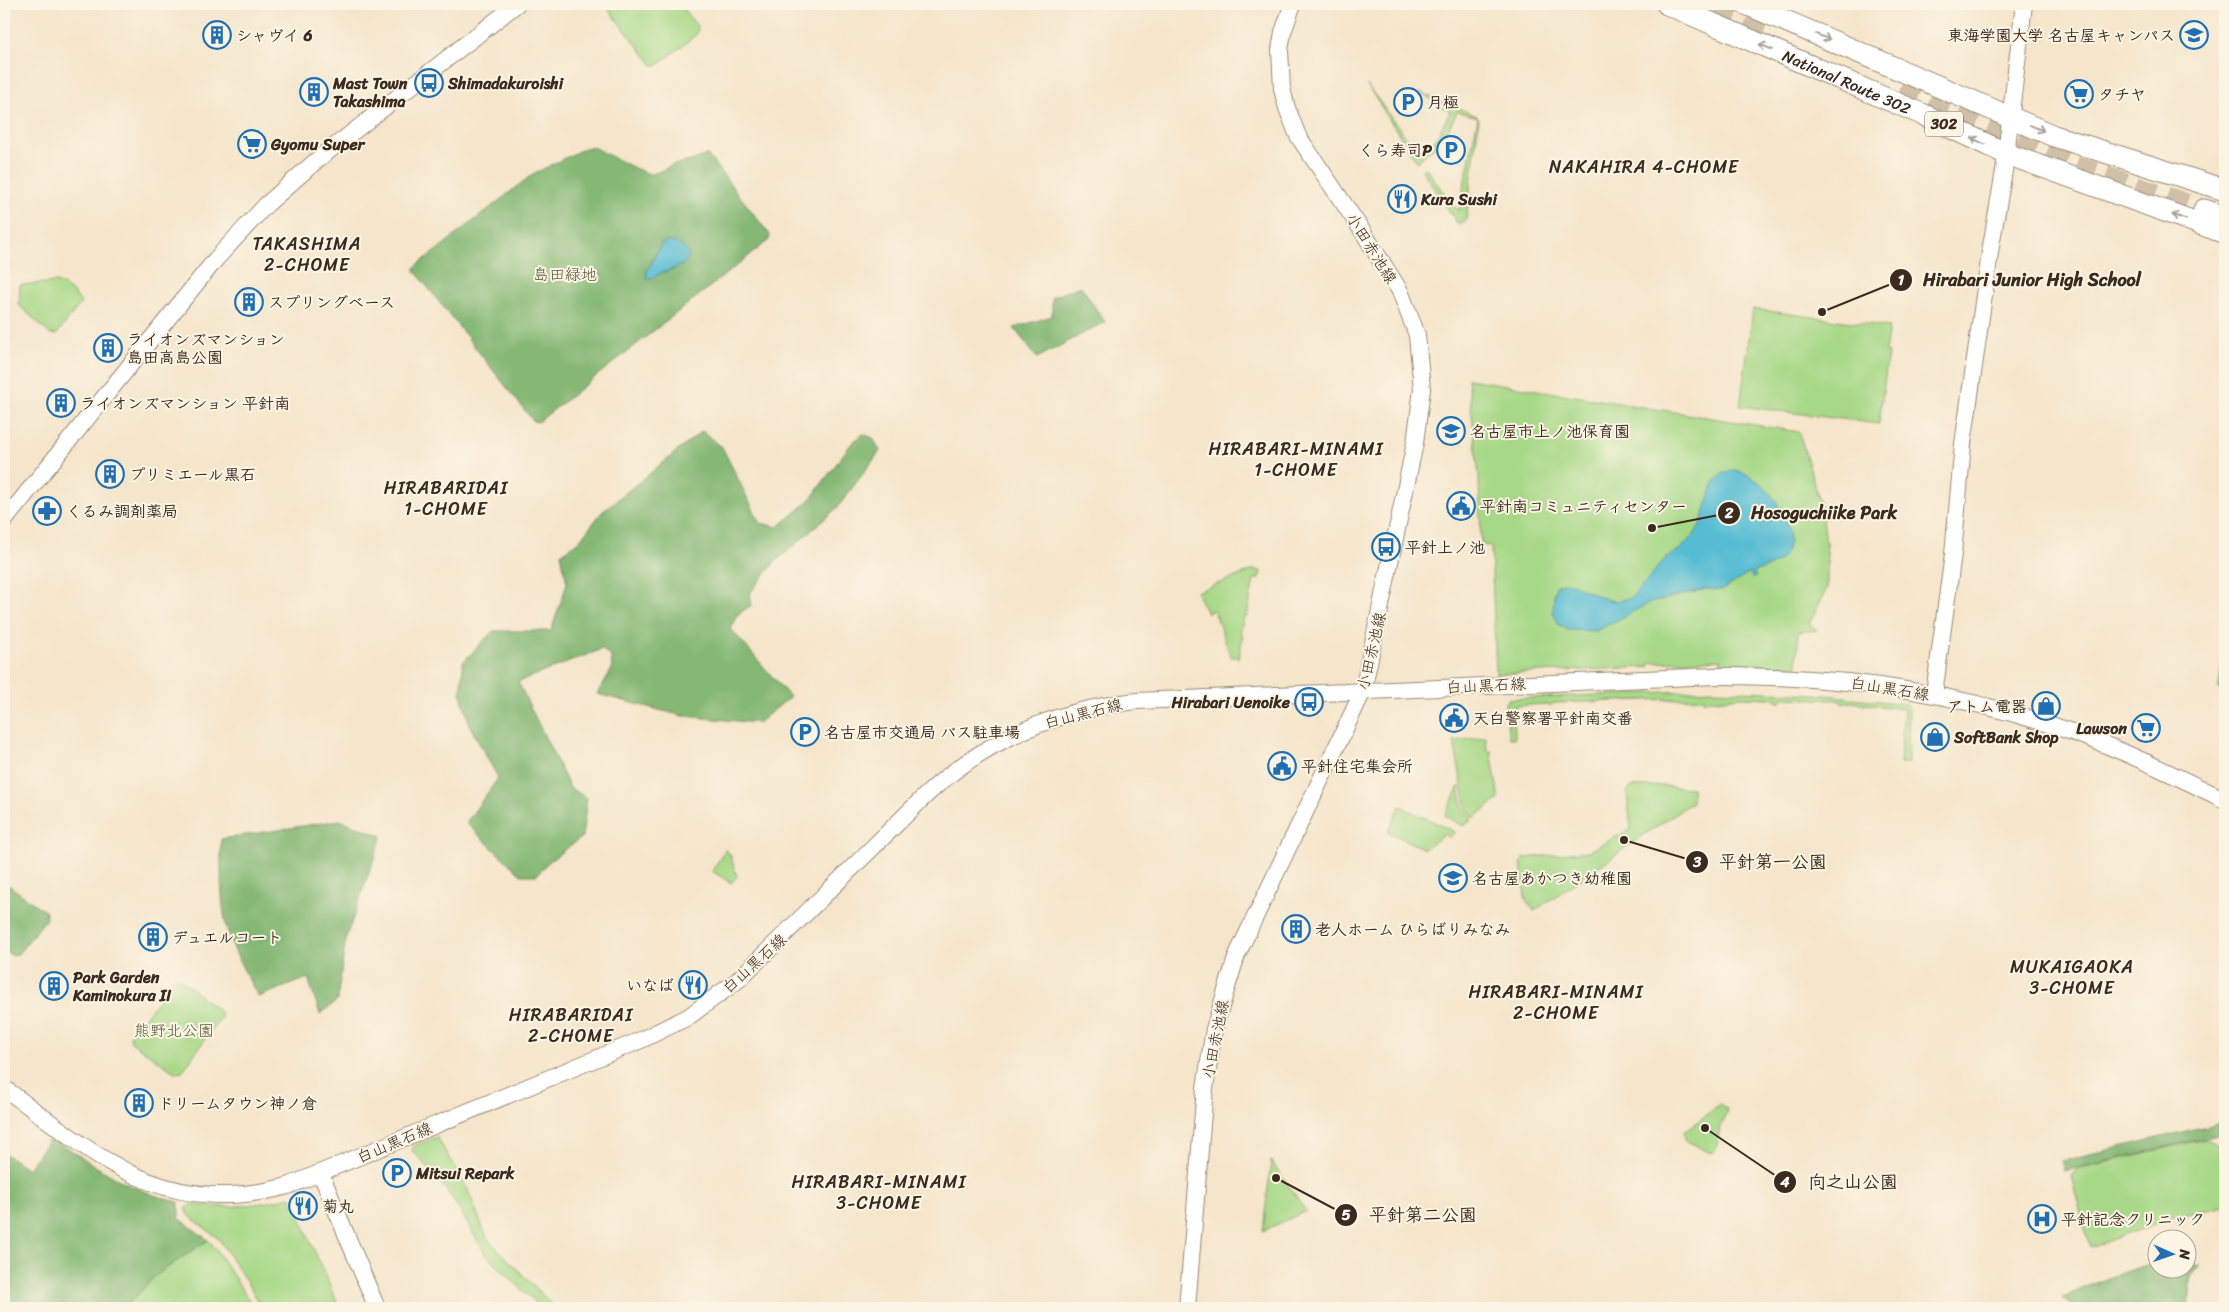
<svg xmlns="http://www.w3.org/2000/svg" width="2229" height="1312" font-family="Sriracha,'Klee One',sans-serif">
  <rect width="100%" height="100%" fill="#fcf5e5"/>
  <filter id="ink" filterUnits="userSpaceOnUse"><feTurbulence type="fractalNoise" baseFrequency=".02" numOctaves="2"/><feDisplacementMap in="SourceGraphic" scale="10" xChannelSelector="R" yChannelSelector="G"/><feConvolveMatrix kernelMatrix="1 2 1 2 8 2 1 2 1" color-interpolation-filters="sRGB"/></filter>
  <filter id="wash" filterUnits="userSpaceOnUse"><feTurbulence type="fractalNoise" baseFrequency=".0096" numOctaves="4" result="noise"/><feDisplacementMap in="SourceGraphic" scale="20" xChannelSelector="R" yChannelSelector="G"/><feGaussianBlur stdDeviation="1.12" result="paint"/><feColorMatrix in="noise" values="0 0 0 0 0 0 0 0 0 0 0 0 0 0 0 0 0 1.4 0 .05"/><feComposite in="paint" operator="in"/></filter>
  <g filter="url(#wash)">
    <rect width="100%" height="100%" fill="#f5e5ca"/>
    <g fill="#a7d887" stroke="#718152">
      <polygon points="604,4 679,4 698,27 697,34 658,65 653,65"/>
      <polygon points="1367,85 1418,153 1437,137 1450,112 1420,92 1477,116 1479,119 1466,221 1458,224 1422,170 1425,167 1456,209 1459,210 1478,117 1457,112 1443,139 1417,162"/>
      <path d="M56,282C66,284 76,294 81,303L56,335L50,334L19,305L20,285Z"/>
      <polygon points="1753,309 1889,327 1885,352 1888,353 1879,424 1740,406"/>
      <polygon points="1468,379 1799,432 1822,510 1827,553 1827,588 1809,624 1817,630 1798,632 1797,666 1721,665 1721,659 1650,663 1649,667 1496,674 1491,546 1481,545 1479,477"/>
      <polygon points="1254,570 1261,571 1259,579 1254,579 1247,617 1244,617 1240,634 1243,635 1239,657 1231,657 1214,610 1207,613 1196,592"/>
      <polygon points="2225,649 2225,694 2218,689"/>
      <polygon points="1712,690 1817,694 1906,704 1909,708 1908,764 1900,764 1904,709 1849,702 1843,704 1839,700 1784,698 1779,702 1771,698 1742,697 1704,701 1703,698 1554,703 1550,706 1545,704 1514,706 1515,738 1509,738 1505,703 1508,699"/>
      <polygon points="1486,737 1487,751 1491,751 1499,799 1474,818 1466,807 1454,741"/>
      <polygon points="1459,786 1463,808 1472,820 1463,826 1445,816"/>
      <polygon points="1663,786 1692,788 1692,802 1534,911 1525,897 1521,862 1524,858 1589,851 1631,829 1627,792 1631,787"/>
      <polygon points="1400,806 1453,831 1454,833 1448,838 1445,834 1424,849 1388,832"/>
      <polygon points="725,850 730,854 737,877 731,883 712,871"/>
      <polygon points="176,978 179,978 220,1012 221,1017 182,1072 176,1073 131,1042 130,1036"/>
      <polygon points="1720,1104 1727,1109 1718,1136 1717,1149 1711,1153 1685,1140 1684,1132"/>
      <polygon points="437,1137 467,1188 487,1238 555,1308 541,1308 486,1255 456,1204 437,1177 412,1151 414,1146"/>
      <polygon points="2205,1139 2217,1144 2225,1188 2225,1206 2174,1217 2090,1248 2071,1176 2077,1169"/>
      <polygon points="1271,1161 1306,1211 1263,1231"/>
      <path d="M291,1197L337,1302L324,1308H263L219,1239L187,1214L186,1209L192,1204C225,1210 258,1205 291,1197Z"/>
      <polygon points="208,1240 213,1245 254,1308 125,1308 154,1276"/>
    </g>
    <g fill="#85b874" stroke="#607149" fill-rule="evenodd">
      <path d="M593,147C603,152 645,175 652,174C660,172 667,167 674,165C686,161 696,161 707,154L770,235L769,240L538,422L533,421L415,271V267L533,174L585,148ZM662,243L675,269L657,274L652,260Z"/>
      <polygon points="1081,286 1105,322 1037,358 1014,328 1052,316 1052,297"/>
      <polygon points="702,431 722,447 760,523 778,527 809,501 851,444 863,434 873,438 880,451 838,507 774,563 750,593 752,605 738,614 730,628 790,697 758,723 683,716 597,694 612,669 611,657 602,649 518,682 570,788 587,798 582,837 547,863 537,875 521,875 466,823 498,778 471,728 461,695 463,662 493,631 551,631 567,583 561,554 579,541 602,512"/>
      <path d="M340,820L382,836L346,938L337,1001L320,1014L308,978L258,997C246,974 232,950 226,925C220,898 221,867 221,839Z"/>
      <polygon points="4,882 46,912 46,919 18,954 11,955 4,950"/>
      <polygon points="2225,1119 2225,1133 2065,1171 2062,1161 2211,1125"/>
      <path d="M51,1136C92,1165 129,1191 179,1202V1218L208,1240L155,1276L125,1308H4V1153L28,1169Z"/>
      <polygon points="2156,1262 2156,1270 2186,1270 2187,1262 2201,1266 2191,1276 2191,1296 2186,1308 2074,1308 2063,1297 2115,1275"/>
    </g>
    <g fill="#55bcd3" stroke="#487378">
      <path d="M668,241C678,243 684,246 689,255C684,271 664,268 653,278H646L647,271L662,243Z"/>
      <path d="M1731,470C1762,470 1806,529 1782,558C1775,566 1764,568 1754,572L1756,577L1752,578L1750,573L1722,590L1706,589L1650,603L1596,631L1568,630L1559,625L1553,612L1554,593L1557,585L1567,582L1608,600L1616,601L1631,598L1665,559L1680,549L1693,536L1700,526L1714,482L1722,474Z"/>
    </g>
  </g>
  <g filter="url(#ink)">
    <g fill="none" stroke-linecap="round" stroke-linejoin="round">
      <g stroke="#d0c0a8" stroke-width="21" stroke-dasharray="21 11" stroke-linecap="butt">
        <polyline points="1718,4 1769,25"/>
        <polyline points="1898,93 2072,165 2204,210"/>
      </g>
      <defs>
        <g id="secondary">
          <polyline points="4,521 216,259 266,205 317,160 517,4"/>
          <polyline points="1934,694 1953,554 1963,444 1991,246 2004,171 2024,4"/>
          <path d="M4,1088C99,1157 162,1219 288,1186L641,1040L688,1017L738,980L925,796C984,740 1057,710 1137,701L1715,676C1836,675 1954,691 2069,731C2123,750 2174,775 2225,800"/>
          <polyline points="321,1174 377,1308"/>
          <polyline points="1187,1308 1205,1088 1214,1029 1237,955 1363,691 1415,443 1422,389 1417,335 1400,291 1363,232 1298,136 1287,108 1282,89 1280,50 1283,32 1293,4"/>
        </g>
        <g id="highway">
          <path id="s1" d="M1667,4L1924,115L2007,154L2225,233"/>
          <polyline points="1746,4 2054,136 2225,190"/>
          <polyline points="2204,210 2225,217"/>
        </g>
      </defs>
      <use href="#secondary" stroke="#988874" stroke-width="18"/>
      <use href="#highway" stroke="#988874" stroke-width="23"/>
      <use href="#secondary" stroke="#fff" stroke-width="16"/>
      <use href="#highway" stroke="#fff" stroke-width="21"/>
    </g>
    <defs><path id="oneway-shaft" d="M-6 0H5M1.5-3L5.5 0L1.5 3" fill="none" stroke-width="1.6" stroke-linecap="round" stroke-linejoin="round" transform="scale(1.25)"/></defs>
    <g stroke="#a79f9a">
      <use href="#oneway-shaft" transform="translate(1823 37) rotate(23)"/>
      <use href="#oneway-shaft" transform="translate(1766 47) rotate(-157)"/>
      <use href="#oneway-shaft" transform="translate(2037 128) rotate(23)"/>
      <use href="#oneway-shaft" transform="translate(1978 141) rotate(-154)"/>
      <use href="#oneway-shaft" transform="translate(2179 217) rotate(-161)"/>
    </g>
  </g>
  <defs>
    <symbol id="building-ring" viewBox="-11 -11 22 22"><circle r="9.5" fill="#fcf5e5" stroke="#1f6fb2" stroke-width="1.5"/><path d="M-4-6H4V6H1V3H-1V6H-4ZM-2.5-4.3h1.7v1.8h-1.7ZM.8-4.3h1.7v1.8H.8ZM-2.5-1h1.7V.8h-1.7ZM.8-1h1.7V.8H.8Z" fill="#1f6fb2"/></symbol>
    <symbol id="university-ring" viewBox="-11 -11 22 22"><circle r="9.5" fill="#fcf5e5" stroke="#1f6fb2" stroke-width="1.5"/><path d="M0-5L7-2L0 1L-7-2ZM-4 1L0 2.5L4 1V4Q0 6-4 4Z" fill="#1f6fb2"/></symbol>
    <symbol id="bus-ring" viewBox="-11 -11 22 22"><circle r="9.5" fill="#fcf5e5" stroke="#1f6fb2" stroke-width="1.5"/><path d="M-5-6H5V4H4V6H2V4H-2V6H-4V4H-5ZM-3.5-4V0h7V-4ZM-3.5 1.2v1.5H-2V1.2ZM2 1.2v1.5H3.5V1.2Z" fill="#1f6fb2"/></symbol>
    <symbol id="supermarket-ring" viewBox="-11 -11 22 22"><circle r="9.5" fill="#fcf5e5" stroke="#1f6fb2" stroke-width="1.5"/><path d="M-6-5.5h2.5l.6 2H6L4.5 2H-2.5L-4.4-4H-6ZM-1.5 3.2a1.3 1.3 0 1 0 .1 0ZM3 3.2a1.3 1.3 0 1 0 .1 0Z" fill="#1f6fb2"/></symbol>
    <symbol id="parking-ring" viewBox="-11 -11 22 22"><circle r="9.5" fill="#fcf5e5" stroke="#1f6fb2" stroke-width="1.5"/><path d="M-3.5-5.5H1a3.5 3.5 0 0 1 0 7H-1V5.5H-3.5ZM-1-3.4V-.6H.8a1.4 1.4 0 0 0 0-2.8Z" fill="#1f6fb2"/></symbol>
    <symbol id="restaurant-ring" viewBox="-11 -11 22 22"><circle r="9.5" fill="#fcf5e5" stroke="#1f6fb2" stroke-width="1.5"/><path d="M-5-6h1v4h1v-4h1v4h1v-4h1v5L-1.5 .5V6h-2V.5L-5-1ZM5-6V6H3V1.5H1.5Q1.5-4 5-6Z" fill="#1f6fb2"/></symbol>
    <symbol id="school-ring" viewBox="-11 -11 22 22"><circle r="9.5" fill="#fcf5e5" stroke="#1f6fb2" stroke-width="1.5"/><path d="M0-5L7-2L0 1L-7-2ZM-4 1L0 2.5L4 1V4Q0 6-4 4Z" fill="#1f6fb2"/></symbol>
    <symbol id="civic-ring" viewBox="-11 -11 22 22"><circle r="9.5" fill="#fcf5e5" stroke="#1f6fb2" stroke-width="1.5"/><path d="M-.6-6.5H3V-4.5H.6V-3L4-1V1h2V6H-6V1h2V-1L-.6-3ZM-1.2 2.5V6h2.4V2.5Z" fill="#1f6fb2"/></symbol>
    <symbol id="pharmacy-ring" viewBox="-11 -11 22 22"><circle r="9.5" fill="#fcf5e5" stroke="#1f6fb2" stroke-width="1.5"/><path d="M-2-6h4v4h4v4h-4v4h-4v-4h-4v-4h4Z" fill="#1f6fb2"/></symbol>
    <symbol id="shop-ring" viewBox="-11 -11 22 22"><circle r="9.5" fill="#fcf5e5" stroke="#1f6fb2" stroke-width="1.5"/><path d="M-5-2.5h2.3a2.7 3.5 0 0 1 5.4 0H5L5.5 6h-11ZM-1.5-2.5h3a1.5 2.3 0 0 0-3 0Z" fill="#1f6fb2"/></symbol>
    <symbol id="hospital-ring" viewBox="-11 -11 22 22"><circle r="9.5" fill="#fcf5e5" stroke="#1f6fb2" stroke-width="1.5"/><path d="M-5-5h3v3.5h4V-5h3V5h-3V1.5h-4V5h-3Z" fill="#1f6fb2"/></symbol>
  </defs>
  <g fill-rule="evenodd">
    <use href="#building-ring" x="201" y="19" width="32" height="32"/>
    <use href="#university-ring" x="2178" y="19" width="32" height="32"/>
    <use href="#bus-ring" x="413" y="67" width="32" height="32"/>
    <use href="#building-ring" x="298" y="76" width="32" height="32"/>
    <use href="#supermarket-ring" x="2063" y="78" width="32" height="32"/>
    <use href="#parking-ring" x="1392" y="86" width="32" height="32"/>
    <use href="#supermarket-ring" x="236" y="128" width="32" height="32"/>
    <use href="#parking-ring" x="1435" y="134" width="32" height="32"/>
    <use href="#restaurant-ring" x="1386" y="183" width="32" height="32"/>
    <use href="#building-ring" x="233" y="286" width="32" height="32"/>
    <use href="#building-ring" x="92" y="332" width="32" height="32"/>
    <use href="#building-ring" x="45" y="387" width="32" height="32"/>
    <use href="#school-ring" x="1435" y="415" width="32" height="32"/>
    <use href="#building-ring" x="94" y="458" width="32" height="32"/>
    <use href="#civic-ring" x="1445" y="490" width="32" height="32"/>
    <use href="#pharmacy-ring" x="31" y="495" width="32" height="32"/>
    <use href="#bus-ring" x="1370" y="531" width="32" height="32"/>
    <use href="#bus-ring" x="1293" y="686" width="32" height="32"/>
    <use href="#shop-ring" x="2030" y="690" width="32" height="32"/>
    <use href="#civic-ring" x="1438" y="702" width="32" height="32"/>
    <use href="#supermarket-ring" x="2130" y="712" width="32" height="32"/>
    <use href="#parking-ring" x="789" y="716" width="32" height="32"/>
    <use href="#shop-ring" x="1919" y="721" width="32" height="32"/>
    <use href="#civic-ring" x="1266" y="750" width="32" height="32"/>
    <use href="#school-ring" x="1437" y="862" width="32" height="32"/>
    <use href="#building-ring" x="1280" y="913" width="32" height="32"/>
    <use href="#building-ring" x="137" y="921" width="32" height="32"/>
    <use href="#restaurant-ring" x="677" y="969" width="32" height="32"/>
    <use href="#building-ring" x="38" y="970" width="32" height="32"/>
    <use href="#building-ring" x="123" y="1087" width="32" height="32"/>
    <use href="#parking-ring" x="381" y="1157" width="32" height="32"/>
    <use href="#restaurant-ring" x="287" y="1190" width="32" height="32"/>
    <use href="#hospital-ring" x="2026" y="1203" width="32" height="32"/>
  </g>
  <g text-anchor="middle" stroke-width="4" stroke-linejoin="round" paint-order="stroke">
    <rect fill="#fcf5e5" stroke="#75675a" stroke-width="1" x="1925" y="111.5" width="38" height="25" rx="4"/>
    <g font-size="15" font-weight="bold" fill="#3b2a1e">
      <text x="1944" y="129">302</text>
    </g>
    <g font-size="16" font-weight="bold" fill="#3b2a1e" stroke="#fcf5e5" text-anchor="start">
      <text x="236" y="41">シャヴイ 6</text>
      <text x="2175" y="41" text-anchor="end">東海学園大学 名古屋キャンパス</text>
      <text x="333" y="89">Mast Town<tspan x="333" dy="18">Takashima</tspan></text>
      <text x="448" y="89">Shimadakuroishi</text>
      <text x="2098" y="100">タチヤ</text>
      <text x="1427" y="108">月極</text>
      <text x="271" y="150">Gyomu Super</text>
      <text x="1432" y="156" text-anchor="end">くら寿司P</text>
      <text x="1421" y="205">Kura Sushi</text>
      <text x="268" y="308">スプリングベース</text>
      <text x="127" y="345">ライオンズマンション<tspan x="127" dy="18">島田高島公園</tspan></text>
      <text x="80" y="409">ライオンズマンション 平針南</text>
      <text x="1470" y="437">名古屋市上ノ池保育園</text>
      <text x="129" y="480">プリミエール黒石</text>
      <text x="1480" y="512">平針南コミュニティセンター</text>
      <text x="66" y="517">くるみ調剤薬局</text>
      <text x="1405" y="553">平針上ノ池</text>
      <text x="1290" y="708" text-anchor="end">Hirabari Uenoike</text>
      <text x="2027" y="712" text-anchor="end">アトム電器</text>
      <text x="1473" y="724">天白警察署平針南交番</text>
      <text x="2127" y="734" text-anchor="end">Lawson</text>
      <text x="824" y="738">名古屋市交通局 バス駐車場</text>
      <text x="1954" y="743">SoftBank Shop</text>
      <text x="1301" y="772">平針住宅集会所</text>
      <text x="1472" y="884">名古屋あかつき幼稚園</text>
      <text x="1315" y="935">老人ホーム ひらばりみなみ</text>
      <text x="172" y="943">デュエルコート</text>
      <text x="73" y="983">Park Garden<tspan x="73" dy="18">Kaminokura II</tspan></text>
      <text x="674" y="991" text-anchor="end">いなば</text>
      <text x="158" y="1109">ドリームタウン神ノ倉</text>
      <text x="416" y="1179">Mitsui Repark</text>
      <text x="322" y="1212">菊丸</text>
      <text x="2061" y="1225">平針記念クリニック</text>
    </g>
    <g font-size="16" fill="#3b2a1e" stroke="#fcf5e5">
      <text dy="6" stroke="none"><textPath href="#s1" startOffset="196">National Route 302</textPath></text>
      <text transform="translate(1372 248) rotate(58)" y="6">小田赤池線</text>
      <text transform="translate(1371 651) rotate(-77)" y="6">小田赤池線</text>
      <text transform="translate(1486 685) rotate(-3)" y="6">白山黒石線</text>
      <text transform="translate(1890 688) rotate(9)" y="6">白山黒石線</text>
      <text transform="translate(1083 713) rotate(-14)" y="6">白山黒石線</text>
      <text transform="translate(754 963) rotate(-42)" y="6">白山黒石線</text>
      <text transform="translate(1215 1039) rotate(-79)" y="6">小田赤池線</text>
      <text transform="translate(394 1142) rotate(-23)" y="6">白山黒石線</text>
    </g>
    <g font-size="16" fill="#565638" stroke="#fcf5e5">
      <text x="565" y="280">島田緑地</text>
      <text x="174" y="1036">熊野北公園</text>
    </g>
    <g font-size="18" letter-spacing="1" fill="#3b2a1e" stroke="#fcf5e5">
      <text x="1644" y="173">NAKAHIRA 4-CHOME</text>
      <text x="307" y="250">TAKASHIMA<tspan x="307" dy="21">2-CHOME</tspan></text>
      <text x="1296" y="455">HIRABARI-MINAMI<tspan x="1296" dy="21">1-CHOME</tspan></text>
      <text x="446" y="494">HIRABARIDAI<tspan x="446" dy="21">1-CHOME</tspan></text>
      <text x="2072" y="973">MUKAIGAOKA<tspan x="2072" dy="21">3-CHOME</tspan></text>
      <text x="1556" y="998">HIRABARI-MINAMI<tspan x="1556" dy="21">2-CHOME</tspan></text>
      <text x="571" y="1021">HIRABARIDAI<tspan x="571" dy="21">2-CHOME</tspan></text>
      <text x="879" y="1188">HIRABARI-MINAMI<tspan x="879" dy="21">3-CHOME</tspan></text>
    </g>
  </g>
  <path fill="none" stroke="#3b2a1e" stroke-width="2" d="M1822 312L1901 280M1652 528L1729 513M1624 840L1697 862M1705 1128L1785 1182M1276 1178L1346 1215"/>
  <g fill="#3b2a1e" stroke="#fcf5e5" stroke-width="2">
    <circle cx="1822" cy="312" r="5"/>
    <circle cx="1652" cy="528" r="5"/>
    <circle cx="1624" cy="840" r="5"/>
    <circle cx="1705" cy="1128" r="5"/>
    <circle cx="1276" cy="1178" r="5"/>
    <circle cx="1901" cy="280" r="12"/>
    <circle cx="1729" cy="513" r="12"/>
    <circle cx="1697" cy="862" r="12"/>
    <circle cx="1785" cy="1182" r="12"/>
    <circle cx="1346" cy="1215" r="12"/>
  </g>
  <g font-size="15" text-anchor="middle" font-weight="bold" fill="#fff">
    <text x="1901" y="285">1</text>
    <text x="1729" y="518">2</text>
    <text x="1697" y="867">3</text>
    <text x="1785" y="1187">4</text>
    <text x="1346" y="1220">5</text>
  </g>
  <g font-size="18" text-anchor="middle" font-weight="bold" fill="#3b2a1e" stroke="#fcf5e5" stroke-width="4" stroke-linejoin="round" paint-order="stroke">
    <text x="2032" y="286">Hirabari Junior High School</text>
    <text x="1824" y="519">Hosoguchiike Park</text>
    <text x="1773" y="868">平針第一公園</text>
    <text x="1853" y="1188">向之山公園</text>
    <text x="1423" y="1221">平針第二公園</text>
  </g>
  <rect width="2229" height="1312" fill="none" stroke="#fcf5e5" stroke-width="20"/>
  <g transform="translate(2172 1254) rotate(92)"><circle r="24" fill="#fcf5e5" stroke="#afa495"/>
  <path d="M0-4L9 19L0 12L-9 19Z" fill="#1f6fb2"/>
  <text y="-8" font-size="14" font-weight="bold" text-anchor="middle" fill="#3b2a1e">N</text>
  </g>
</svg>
